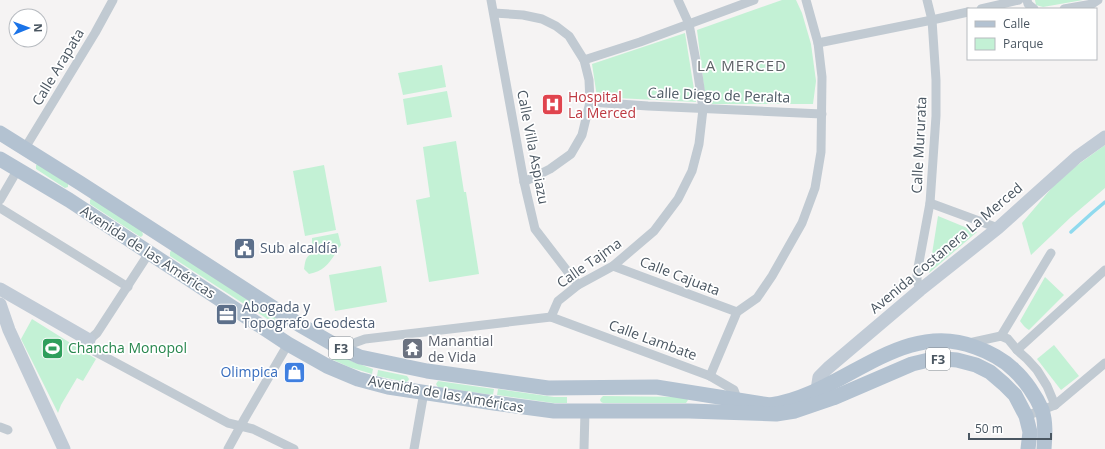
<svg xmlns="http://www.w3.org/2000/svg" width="1105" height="449" font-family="'Open Sans',sans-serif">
  <rect width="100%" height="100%" fill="#f5f3f3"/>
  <g fill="#c3f1d5">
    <polygon points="782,0 796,0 802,13 811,44 816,81 813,104 706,104 697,30"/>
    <polygon points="1035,0 1083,0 1043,7 1036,5"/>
    <polygon points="685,33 696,102 597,97 592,64"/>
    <polygon points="442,65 446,87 403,95 398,73"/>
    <polygon points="447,91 452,117 407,125 403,99"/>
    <polygon points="456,141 464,192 466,192 479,274 429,282 416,200 430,197 423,147"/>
    <polygon points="1105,145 1105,188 1071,217 1031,255 1022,223 1061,177"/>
    <polygon points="38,164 68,184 68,187 65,188 36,169 36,165"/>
    <polygon points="324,165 336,230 305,236 293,171"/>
    <polygon points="91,199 93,199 142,231 143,235 141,237 139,236 90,204 90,200"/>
    <polygon points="938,216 977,232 929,273"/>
    <path d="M338,233L341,245C332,258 327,271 309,274L304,269C305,263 305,256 312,254V238Z"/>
    <polygon points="171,251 173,251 275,317 276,321 272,322 170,256 170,252"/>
    <polygon points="381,266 387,302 335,311 329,275"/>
    <path d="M1045,277L1064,295L1029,330C1025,328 1023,325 1020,321Z"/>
    <polygon points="32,319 96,359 83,381 77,378 61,405 58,413 21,339"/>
    <polygon points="1054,345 1079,376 1061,390 1037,359"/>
    <polygon points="334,353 351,361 373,369 372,374 349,367 331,359 331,355"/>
    <polygon points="378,370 407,376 409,379 408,381 406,382 377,376"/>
    <polygon points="438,381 494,389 493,395 438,387 436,384"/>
    <polygon points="498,389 554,397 567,397 567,403 553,403 497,395"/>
    <polygon points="603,396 686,397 688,400 686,403 603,403 601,402 600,400 601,398"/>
  </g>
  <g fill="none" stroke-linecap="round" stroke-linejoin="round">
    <polyline stroke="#90daee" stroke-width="3.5" points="1071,232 1092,213 1105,202"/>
    <g stroke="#c1cad2" stroke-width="9">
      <polyline points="491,0 524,182 535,229 578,285"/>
      <polyline points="1027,0 1028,4 1034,9"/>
      <polyline points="981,9 1019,0"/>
      <polyline points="1064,9 1092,4 1098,0"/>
      <polyline points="494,13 523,15 542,19 556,26 569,36 584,60 589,80 590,102 582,135 571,154 550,169 524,182"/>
      <polyline points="818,43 932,20 968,12"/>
      <polyline points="584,60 640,42 754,0"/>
      <polyline points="590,102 648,106 822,114"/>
      <polyline points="25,148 95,33 113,0"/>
      <polyline points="0,200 18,169"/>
      <polyline points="930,203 998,228"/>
      <polyline points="0,208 128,287"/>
      <polyline points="149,253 97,333 89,340 94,351 228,423 253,429 294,449"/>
      <polyline points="613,266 737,312"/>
      <polyline points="920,290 917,280 917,273 930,203 936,116 936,80 932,20 927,0"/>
      <polyline points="551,317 558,301 578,285 613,266 654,231 678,199 692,171 699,144 703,109 696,61 689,24 678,0"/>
      <polyline points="1001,336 1051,253"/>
      <polyline points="969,343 1001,336 1008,339 1017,350 1027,359 1037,370 1047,386 1055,405"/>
      <polyline points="340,348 365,339 551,317 710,376 734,390 738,401"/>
      <polyline points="1017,350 1105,270"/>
      <polyline points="710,376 737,312 757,298 772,276 802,223 815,188 821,152 822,77 818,43 806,0"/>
      <polyline points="1026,416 1055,405 1105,363"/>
      <polyline points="0,427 8,430"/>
      <polyline points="228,449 245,418 288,344"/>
      <polyline points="414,449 424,392"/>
      <polyline points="584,449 585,411"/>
    </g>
    <g stroke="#c1cbd6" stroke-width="13">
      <polyline points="0,289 89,340"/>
      <polyline points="0,304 9,330 64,449"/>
      <polyline points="817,390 819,377 828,368 920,290 998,228 1077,157 1105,137"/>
    </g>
    <g stroke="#b3c2d1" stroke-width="15">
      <path d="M0,133L80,183L300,325L340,348L360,357L427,371L548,388L656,387L770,405C841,396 900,318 975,347C989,352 1003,359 1014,370C1025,380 1036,396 1042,410C1046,422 1045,436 1044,449"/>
      <polyline points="0,159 69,200 288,344 327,366 358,379 388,387 494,403 554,411 689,411 776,414 795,411 833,398 912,364 933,359 945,359 957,360 976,365 990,372 1004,384 1015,395 1026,416 1030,432 1028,449"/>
    </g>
  </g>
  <defs>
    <symbol id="hospital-square" viewBox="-11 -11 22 22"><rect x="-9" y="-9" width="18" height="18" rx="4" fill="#e0444e" stroke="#fff"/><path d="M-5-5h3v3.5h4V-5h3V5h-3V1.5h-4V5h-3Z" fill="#fff"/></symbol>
    <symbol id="civic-square" viewBox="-11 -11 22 22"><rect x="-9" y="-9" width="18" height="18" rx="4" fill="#5c6f8a" stroke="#fff"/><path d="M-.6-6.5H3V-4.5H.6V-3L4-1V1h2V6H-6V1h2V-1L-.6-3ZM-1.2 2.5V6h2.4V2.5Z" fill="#fff"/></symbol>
    <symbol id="office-square" viewBox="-11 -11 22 22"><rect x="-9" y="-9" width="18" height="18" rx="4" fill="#5c6f8a" stroke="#fff"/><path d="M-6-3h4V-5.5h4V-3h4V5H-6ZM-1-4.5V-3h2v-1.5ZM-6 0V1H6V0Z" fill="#fff"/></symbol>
    <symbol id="stadium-square" viewBox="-11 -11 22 22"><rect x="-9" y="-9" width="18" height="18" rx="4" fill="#2e9e5b" stroke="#fff"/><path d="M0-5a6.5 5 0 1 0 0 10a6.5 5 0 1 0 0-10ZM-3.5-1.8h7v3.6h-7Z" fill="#fff"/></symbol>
    <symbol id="temple-square" viewBox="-11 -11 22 22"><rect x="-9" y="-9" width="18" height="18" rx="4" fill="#6b7280" stroke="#fff"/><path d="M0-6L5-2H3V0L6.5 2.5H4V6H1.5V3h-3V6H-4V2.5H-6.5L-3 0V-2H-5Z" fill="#fff"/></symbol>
    <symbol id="shop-square" viewBox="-11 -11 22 22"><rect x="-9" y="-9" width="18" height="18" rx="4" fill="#3f7fe0" stroke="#fff"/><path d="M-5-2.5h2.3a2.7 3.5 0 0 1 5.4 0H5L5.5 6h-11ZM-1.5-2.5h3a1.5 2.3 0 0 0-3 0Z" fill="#fff"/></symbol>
  </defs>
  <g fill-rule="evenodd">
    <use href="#hospital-square" x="540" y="92" width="25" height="25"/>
    <use href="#civic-square" x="232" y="236" width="25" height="25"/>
    <use href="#office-square" x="214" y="302" width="25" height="25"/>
    <use href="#stadium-square" x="40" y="336" width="25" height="25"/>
    <use href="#temple-square" x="400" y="336" width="25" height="25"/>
    <use href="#shop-square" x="282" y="360" width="25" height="25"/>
  </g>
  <g text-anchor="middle" stroke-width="3.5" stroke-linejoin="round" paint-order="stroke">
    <g fill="#fff" stroke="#808990" stroke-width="1">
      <rect x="329" y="337" width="24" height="22" rx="3"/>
      <rect x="926" y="348" width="24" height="22" rx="3"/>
    </g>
    <g font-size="13" font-weight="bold" fill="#4a5661">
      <text x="341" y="353">F3</text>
      <text x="938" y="364">F3</text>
    </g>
    <g font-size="14" fill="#4a5661" stroke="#fff">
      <text transform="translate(58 67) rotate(-59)" y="5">Calle Arapata</text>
      <text transform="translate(719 95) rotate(2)" y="5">Calle Diego de Peralta</text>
      <text transform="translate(919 145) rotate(-87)" y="5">Calle Mururata</text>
      <text transform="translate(533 147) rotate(79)" y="5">Calle Villa Aspiazu</text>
      <text transform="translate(946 248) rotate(-40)" y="5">Avenida Costanera La Merced</text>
      <text transform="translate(148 252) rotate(33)" y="5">Avenida de las Américas</text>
      <text transform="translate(589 263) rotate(-35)" y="5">Calle Tajma</text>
      <text transform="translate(680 276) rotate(21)" y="5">Calle Cajuata</text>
      <text transform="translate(653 340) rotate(20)" y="5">Calle Lambate</text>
      <text transform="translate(446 394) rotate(10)" y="5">Avenida de las Américas</text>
    </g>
    <g font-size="14" fill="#be3a42" stroke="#fff" text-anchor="start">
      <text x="568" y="102">Hospital<tspan x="568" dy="16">La Merced</tspan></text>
    </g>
    <g font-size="14" fill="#4e5e75" stroke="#fff" text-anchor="start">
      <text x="260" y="253">Sub alcaldía</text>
      <text x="242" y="312">Abogada y<tspan x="242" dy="16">Topografo Geodesta</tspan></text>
    </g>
    <g font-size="14" fill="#5b616d" stroke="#fff" text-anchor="start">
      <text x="428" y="346">Manantial<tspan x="428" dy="16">de Vida</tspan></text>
    </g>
    <g font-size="14" fill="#27864d" stroke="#fff" text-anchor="start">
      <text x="68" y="353">Chancha Monopol</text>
    </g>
    <g font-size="14" fill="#366cbe" stroke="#fff" text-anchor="end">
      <text x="278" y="377">Olimpica</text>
    </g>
    <g font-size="15" letter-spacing="1" fill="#5f6368" stroke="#fff">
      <text x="742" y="71">LA MERCED</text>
    </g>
  </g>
  <rect x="967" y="8" width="130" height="52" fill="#ffffff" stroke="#b7bbc0"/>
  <rect x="975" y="21" width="20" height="6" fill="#b3c2d1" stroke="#b7bbc0"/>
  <text x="1003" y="28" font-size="12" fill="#4a5661">Calle</text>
  <rect x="975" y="38" width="20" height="12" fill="#c3f1d5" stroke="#b7bbc0"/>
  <text x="1003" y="48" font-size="12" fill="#4a5661">Parque</text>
  <g transform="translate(28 28) rotate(89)"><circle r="19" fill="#ffffff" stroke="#b7bbc0"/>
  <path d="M0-3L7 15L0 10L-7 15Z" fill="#1a73e8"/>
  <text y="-6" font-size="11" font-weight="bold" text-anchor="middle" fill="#4a5661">N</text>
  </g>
  <path d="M969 433v6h82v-6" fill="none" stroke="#4a5661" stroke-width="2"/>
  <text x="975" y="433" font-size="12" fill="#4a5661" stroke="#ffffff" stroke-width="3" paint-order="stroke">50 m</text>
</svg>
